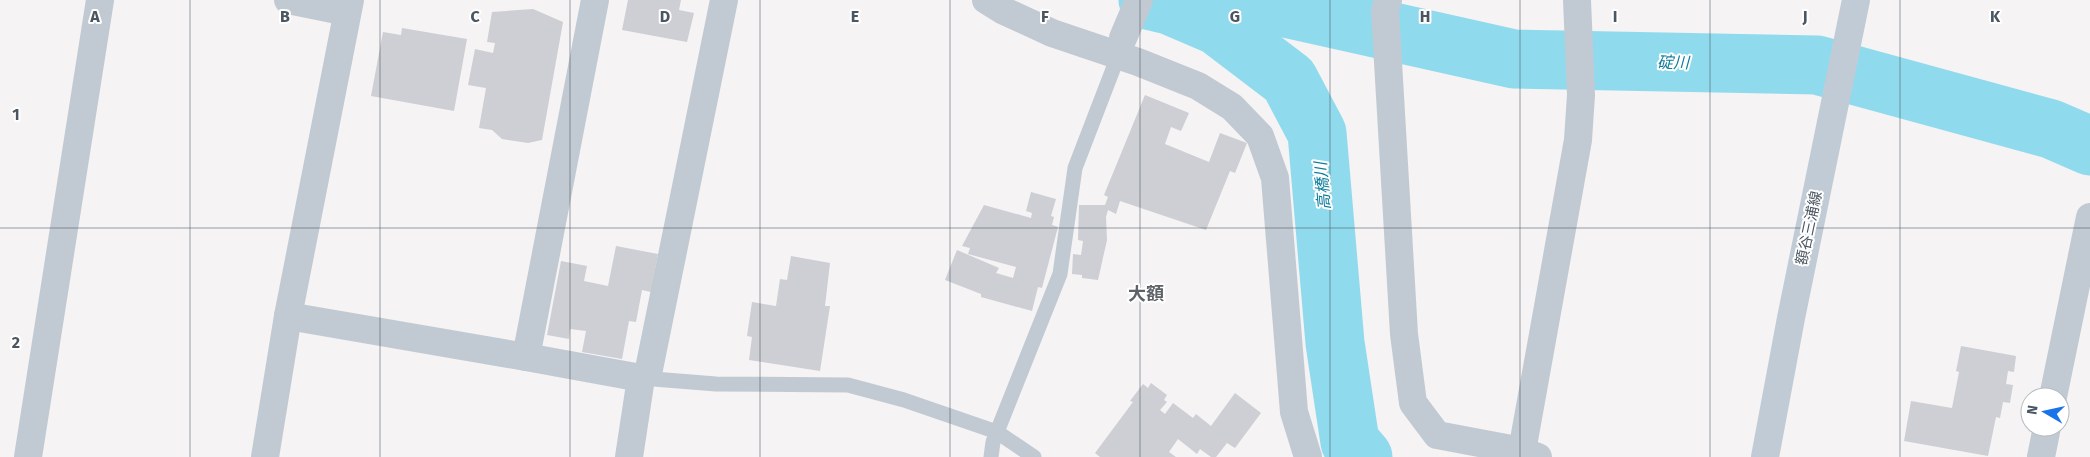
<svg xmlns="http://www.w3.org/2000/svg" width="2090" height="457" font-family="'Fira Sans','Noto Sans JP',sans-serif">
  <rect width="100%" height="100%" fill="#f5f3f3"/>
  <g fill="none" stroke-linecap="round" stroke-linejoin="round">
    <g stroke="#90daee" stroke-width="59">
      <polyline points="1148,0 1169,5 1218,26 1289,80 1317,133 1335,343 1350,442 1363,457"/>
      <polyline points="1250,0 1514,59 1817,65 2051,129 2090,146"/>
    </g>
  </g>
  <g fill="#cdcfd5">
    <polygon points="628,0 681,0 679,10 694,13 687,42 622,30"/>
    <polygon points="533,9 563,22 542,140 528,143 502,139 492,130 479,128 486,88 468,85 475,49 493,53 495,43 487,42 492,12"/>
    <polygon points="402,28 467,39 454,111 371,96 383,32 401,35"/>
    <polygon points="1145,95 1189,113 1181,131 1171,127 1165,144 1209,162 1220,133 1247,143 1235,173 1230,171 1206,230 1120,201 1116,214 1108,210 1106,217 1107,240 1098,280 1082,278 1082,275 1072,274 1073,254 1081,255 1083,241 1078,240 1079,205 1105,205 1108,197 1104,195"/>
    <polygon points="1031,192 1056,199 1051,216 1054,217 1052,225 1058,227 1042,288 1038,287 1032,311 981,297 981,294 945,280 957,250 999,268 996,273 1013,278 1016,267 968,254 970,248 962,246 984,205 1031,218 1032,213 1026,211"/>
    <polygon points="616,246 658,254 651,292 642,290 636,322 629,321 622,359 582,352 586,331 570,329 569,339 547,335 561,261 587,266 584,281 608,286"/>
    <polygon points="791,256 830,263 825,306 830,306 820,371 749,360 752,337 747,336 752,302 776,306 780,279 787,280"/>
    <polygon points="1961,346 2016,356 2014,372 2008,371 2006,384 2013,385 2010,403 2003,402 2000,418 1996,417 1988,456 1904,441 1911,401 1952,408 1959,372 1956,371"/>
    <polygon points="1151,383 1167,395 1164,400 1167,402 1160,410 1165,414 1173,403 1193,418 1196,414 1211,426 1235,393 1261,413 1235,448 1227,443 1216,457 1211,457 1200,449 1197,454 1178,439 1169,452 1176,457 1100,457 1095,453 1133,402 1130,401 1143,384 1148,388"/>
  </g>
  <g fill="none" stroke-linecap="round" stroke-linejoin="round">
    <g stroke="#c1cad2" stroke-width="15">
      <polyline points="641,378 716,384 848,385 904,400 997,432 1034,457"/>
      <polyline points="991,457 993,442 997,432 1060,274 1075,168 1120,51"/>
    </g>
    <g stroke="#c1cad2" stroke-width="28">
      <polyline points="288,0 347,12"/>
      <polyline points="986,0 1002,10 1052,33 1138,62 1198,86 1232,107 1260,136 1275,178 1294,412 1308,457"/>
      <polyline points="1388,0 1385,11 1404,334 1413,403 1437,435 1522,451"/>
      <polyline points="1123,38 1139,0"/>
      <polyline points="288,316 526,357 595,0"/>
      <polyline points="526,357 641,378 629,457"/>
      <polyline points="641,378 649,369 724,0"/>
      <polyline points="2053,397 2090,217"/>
      <polyline points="28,457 100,0"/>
      <polyline points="1538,457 1522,451 1578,140 1581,95 1577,0"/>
      <polyline points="2041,457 2047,427"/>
    </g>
    <polyline stroke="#c1cad2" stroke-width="28" points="265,457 288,316 350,0"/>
    <polyline stroke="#c1cbd6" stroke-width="28" points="1765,457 1791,318 1856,0"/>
  </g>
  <path fill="none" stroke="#4a5661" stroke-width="1" stroke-opacity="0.55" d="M190,0V457M380,0V457M570,0V457M760,0V457M950,0V457M1140,0V457M1330,0V457M1520,0V457M1710,0V457M1900,0V457M0,228H2090"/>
  <g text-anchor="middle" stroke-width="4" stroke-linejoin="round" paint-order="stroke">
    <g font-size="15" fill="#4a5661" stroke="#fff">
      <text transform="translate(1809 228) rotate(-78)" y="5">額谷三浦線</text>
    </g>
    <g font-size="16" font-style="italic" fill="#0c7c9b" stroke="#fff">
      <text transform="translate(1673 62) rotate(1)" y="6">碇川</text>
      <text transform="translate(1322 186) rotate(-95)" y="6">高橋川</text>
    </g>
    <g font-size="18" font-weight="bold" fill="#5f6368" stroke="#fff">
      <text x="1146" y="300">大額</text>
    </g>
  </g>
  <g font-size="16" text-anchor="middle" font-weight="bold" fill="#4a5661" stroke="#fff" stroke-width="4" stroke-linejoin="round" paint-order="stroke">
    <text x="95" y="22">A</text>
    <text x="285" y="22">B</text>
    <text x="475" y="22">C</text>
    <text x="665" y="22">D</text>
    <text x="855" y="22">E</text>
    <text x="1045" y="22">F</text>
    <text x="1235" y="22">G</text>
    <text x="1425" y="22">H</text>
    <text x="1615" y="22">I</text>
    <text x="1805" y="22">J</text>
    <text x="1995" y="22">K</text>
    <text x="16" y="120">1</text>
    <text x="16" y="348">2</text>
  </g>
  <g transform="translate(2045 412) rotate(279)"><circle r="24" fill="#ffffff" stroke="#b7bbc0"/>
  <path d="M0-4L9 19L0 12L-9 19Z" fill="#1a73e8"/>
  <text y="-8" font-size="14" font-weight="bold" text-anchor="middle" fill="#4a5661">N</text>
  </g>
</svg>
